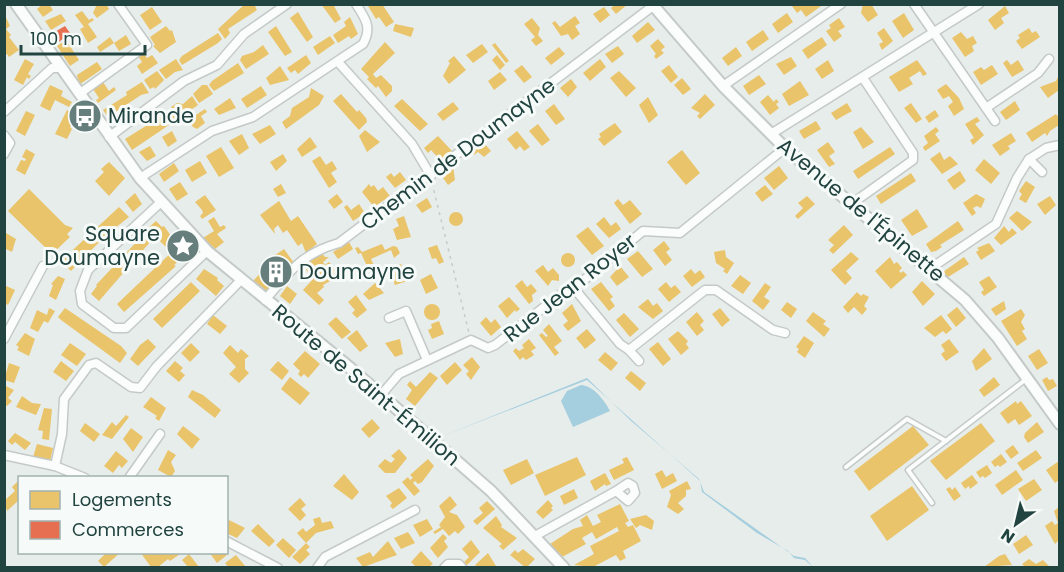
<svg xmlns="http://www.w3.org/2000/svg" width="1064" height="572" font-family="Poppins,sans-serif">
  <rect width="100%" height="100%" fill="#e7edeb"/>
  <g fill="#a5cede">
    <polygon points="587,378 630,420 699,479 704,492 794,556 805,558 813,567 805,560 794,558 788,551 757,533 702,492 700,481 587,380 440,437"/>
    <path d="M581,385C594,386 604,400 610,411L573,427L561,401L567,391Z"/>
  </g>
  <g fill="#e9c46a">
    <polygon points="43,4 49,4 53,10 43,17 37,9"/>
    <polygon points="97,4 106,4 109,9 97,18 93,13"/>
    <polygon points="245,4 254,4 257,10 228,29 230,33 225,39 218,29"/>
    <polygon points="321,4 333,4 341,19 335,23"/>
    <polygon points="370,4 382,4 394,22 386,27 379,17 376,19 368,6"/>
    <polygon points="616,4 628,4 616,14 611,8"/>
    <polygon points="794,4 819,4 821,6 806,17 801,10 797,13 792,6"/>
    <polygon points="863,4 871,4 878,15 868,22 861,13"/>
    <polygon points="1005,6 1009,13 1001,18 1004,23 995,30 988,20"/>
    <polygon points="152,7 162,22 150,30 140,15"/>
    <polygon points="604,7 610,15 600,23 593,14"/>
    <polygon points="82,11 89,20 92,18 94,20 88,24 97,37 88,43 80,29 84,27 75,15"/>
    <polygon points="298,12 313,37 307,42 290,18"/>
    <polygon points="4,13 10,26 6,29 11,35 9,37 19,50 9,57 7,54 4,55"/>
    <polygon points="787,13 793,22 778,33 772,24"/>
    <polygon points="904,13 914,30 903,38 892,21"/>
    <polygon points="61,14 66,21 51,30 45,21"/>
    <polygon points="575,16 580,23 575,26 580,34 572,40 568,34 561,36 552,23 555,21 560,27"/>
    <polygon points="350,17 358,34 351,39 349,36 338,43 333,35 346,26 344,22"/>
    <polygon points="532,18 540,28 538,35 543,41 536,46 531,40 535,37 524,24"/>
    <polygon points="839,18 845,27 838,31 842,36 834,42 826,31 831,28 829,25"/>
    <polygon points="648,22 655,30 637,43 632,36"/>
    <polygon points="395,24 414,28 411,37 393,31"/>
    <polygon points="166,26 170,31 172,30 176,42 160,53 153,46 155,45 150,37"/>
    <polygon points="276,26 292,52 285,56 268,32"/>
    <polygon points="884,28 893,41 882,50 879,44 883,42 877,33"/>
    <polygon points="1029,28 1032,33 1036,31 1040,37 1022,49 1016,41 1020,38 1018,35"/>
    <polygon points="763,30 769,39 752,51 746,42"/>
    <polygon points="961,32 967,39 973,36 977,43 972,46 974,51 965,57 952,38"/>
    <polygon points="218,33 222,39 218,43 182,65 179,60 182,56"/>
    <polygon points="126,35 131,44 119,51 114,43 100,52 97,47 110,37 114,43"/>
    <polygon points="330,36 335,43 318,55 313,47"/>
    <polygon points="822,37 827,45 808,59 802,50"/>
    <polygon points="658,39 665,47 661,50 664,53 656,59 654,56 656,54 650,46"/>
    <polygon points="66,40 79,60 70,66 57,46"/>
    <polygon points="385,42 395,53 373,74 376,78 381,75 392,86 392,91 386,97 378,86 376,88 367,79 369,77 361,69"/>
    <polygon points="495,43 509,61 506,63 492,45"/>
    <polygon points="482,44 488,52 473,63 466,55"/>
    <polygon points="263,45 269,54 246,69 240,60 242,56 254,52"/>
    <polygon points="618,46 624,54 612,63 605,54"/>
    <polygon points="559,47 565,54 551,65 545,58"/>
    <polygon points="736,47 742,56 728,66 722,58"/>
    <polygon points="143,53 147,58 152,55 158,63 142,74 137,66 142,62 138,56"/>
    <polygon points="306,55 311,63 298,74 295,70 291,73 287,68"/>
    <polygon points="497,55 505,65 500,70 492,60"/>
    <polygon points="454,56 466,70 449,84 443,76 450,63 448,61"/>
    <polygon points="791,57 797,66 784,75 776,64"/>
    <polygon points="25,59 34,64 28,74 31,76 29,79 27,77 23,85 14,80"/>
    <polygon points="176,59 183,70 175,72 166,79 159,70"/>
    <polygon points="600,59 606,67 590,81 583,73"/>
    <polygon points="828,60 834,71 822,79 815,69"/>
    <polygon points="917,60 927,74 923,76 920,71 909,78 913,84 899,92 889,77"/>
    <polygon points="1007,60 1011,65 1018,60 1024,70 1012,77 1003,63"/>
    <polygon points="97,62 102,69 79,85 77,75"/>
    <polygon points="238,63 244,73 214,91 209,85 212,81"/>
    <polygon points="522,65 532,77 524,83 514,71"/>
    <polygon points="669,65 678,77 671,83 661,71"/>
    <polygon points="992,65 998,74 981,85 973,72 981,67 984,70"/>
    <polygon points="280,66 289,80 270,85 266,78"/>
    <polygon points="157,71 164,80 155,89 154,87 150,89 144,80"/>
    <polygon points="619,71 636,88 626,97 610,78"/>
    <polygon points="500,72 507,80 494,90 488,81"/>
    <polygon points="759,75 766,84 749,95 743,86"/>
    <polygon points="1059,75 1059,90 1048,98 1040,87 1056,81"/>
    <polygon points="682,78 691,89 683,95 674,85"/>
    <polygon points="571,79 577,87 568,97 560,88"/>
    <polygon points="800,81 809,95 789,106 782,94"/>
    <polygon points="103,82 109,91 114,87 116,90 98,103 96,100 99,98 93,89"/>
    <polygon points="142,82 149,93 141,95 108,117 103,110 127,95 126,92"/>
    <polygon points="946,84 959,98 964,109 954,116 948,106 953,102 949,96 943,99 937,90"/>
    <polygon points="50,85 63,91 61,96 72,102 69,107 55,100 50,111 40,106"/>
    <polygon points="202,85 207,85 213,94 199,103 193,94"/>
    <polygon points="261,86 267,95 247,108 241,99"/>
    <polygon points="311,88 324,96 319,105 286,129 282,122 290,116 292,108 309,97"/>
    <polygon points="341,94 357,112 359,110 366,118 367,122 359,130 333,101"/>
    <polygon points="705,94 715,105 700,119 697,116 700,113 691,108"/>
    <polygon points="768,95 774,102 776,99 779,102 776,104 779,108 770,115 760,102"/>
    <polygon points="192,96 198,105 175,121 168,112 172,109 171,107 177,103 183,104"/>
    <polygon points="648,97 658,115 649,123 639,105"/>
    <polygon points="230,98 236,108 219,115 214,109"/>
    <polygon points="402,99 428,124 420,131 394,106"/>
    <polygon points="1015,101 1020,110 1006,120 1000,112"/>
    <polygon points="453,102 459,109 443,121 437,114"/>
    <polygon points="847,103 852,111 836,120 831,113"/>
    <polygon points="911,103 922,119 916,123 904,108"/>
    <polygon points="554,104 565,119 556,125 545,111"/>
    <polygon points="205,109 207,112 201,116 205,123 197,129 193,127 188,120"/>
    <polygon points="67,110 78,116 70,127 72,129 67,139 55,134"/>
    <polygon points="935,110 939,116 929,123 925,117"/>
    <polygon points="26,111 35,115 25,136 16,131"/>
    <polygon points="165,114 172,123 132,150 125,139"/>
    <polygon points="1056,114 1059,118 1059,125 1050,131 1047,136 1045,133 1032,142 1026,133"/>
    <polygon points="977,117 980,121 975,124 984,135 973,145 970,140 974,138 965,124"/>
    <polygon points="816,121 821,129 804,139 799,131"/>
    <polygon points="615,123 622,132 604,146 598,139 601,137 599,134"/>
    <polygon points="538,124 550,140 542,146 529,131"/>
    <polygon points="270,125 276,134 260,144 252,134"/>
    <polygon points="861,127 874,142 863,149 853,132"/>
    <polygon points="936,127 939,131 935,134 940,141 925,151 923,147 928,143 924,136"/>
    <polygon points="365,130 380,142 367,152 359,136"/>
    <polygon points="172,131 177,141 168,147 162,137"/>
    <polygon points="517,131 530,147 524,151 520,146 516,150 507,139"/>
    <polygon points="1011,133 1016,141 1008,146 1010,149 1000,156 992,145"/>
    <polygon points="242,134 249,148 239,155 229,141"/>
    <polygon points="438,136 452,151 441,161 431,150 428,153 424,148"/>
    <polygon points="310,137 317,147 302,157 297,149"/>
    <polygon points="828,142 835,152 829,156 835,164 829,167 817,150"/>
    <polygon points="484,143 491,151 484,157 478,152 474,155 472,152"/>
    <polygon points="150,146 156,156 147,161 139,152"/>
    <polygon points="221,147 234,168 219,177 206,156"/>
    <polygon points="890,147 895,154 858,179 853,171"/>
    <polygon points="26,149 35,154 25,175 16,170 21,160 25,161 26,159 22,157"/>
    <polygon points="682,150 700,173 686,185 667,162"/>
    <polygon points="940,152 944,160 950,156 958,164 942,174 930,159"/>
    <polygon points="283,154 287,161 276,171 270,162"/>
    <polygon points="320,156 326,165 332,161 337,169 331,173 337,182 329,188 312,161"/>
    <polygon points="984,159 1000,173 991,184 975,170"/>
    <polygon points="200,161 207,173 192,182 185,170"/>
    <polygon points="109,162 125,178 109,196 95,181 104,172 101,169"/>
    <polygon points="174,163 179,171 164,182 159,174"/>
    <polygon points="453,166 455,180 448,185 441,175"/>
    <polygon points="779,166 788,178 774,190 764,178"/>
    <polygon points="960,171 966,181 954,190 947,180"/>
    <polygon points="400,172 406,180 395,188 386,177 391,173 394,177"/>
    <polygon points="911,173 916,181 881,204 876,196"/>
    <polygon points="1026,181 1035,187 1026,203 1019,199 1022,194 1019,191"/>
    <polygon points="180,182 188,194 177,201 169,189"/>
    <polygon points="281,184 286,193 278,197 273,189"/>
    <polygon points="369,184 371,187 374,185 378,191 383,187 390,196 374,207 362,192"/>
    <polygon points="765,185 773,194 762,202 755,193"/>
    <polygon points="29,189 65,225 73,228 67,234 70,237 52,254 8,211"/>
    <polygon points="135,193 142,204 133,212 125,202"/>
    <polygon points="337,194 343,202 334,209 328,201"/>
    <polygon points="976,194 985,199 981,208 977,206 973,208 976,213 972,216 963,203"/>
    <polygon points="205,195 216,210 202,219 200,216 203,213 202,210 195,202"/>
    <polygon points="807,196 815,204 798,219 795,216 803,208 798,203"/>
    <polygon points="1050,196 1056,205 1045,215 1037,204"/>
    <polygon points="427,198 432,207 422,213 416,205"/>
    <polygon points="618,199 623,205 630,200 642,214 630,224 614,203"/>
    <polygon points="279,201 291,221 298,216 317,244 306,253 302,243 298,246 287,230 283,233 278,225 274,229 275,234 260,215"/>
    <polygon points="359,204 365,213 353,221 344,207 347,205 351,210"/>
    <polygon points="119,207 129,217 105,236 71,271 61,261"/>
    <polygon points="917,209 928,227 912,236 901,220"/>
    <polygon points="1017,211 1032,222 1022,231 1009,218"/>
    <circle cx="456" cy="219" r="7"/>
    <polygon points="404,216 411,237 397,240 393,229 399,226 396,219"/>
    <polygon points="214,217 220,227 224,225 226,228 217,234 224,242 215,249 203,238 214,231 208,221"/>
    <polygon points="604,217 611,226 616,222 621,229 609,238 596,224"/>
    <polygon points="156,221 162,227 164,226 174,240 166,247 147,229"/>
    <polygon points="958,221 964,230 940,245 942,247 936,251 931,252 926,244"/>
    <polygon points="844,225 853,235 833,254 829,250 834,245 828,240"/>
    <polygon points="1004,226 1009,232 1012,228 1017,233 1001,245 994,238"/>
    <polygon points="588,227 604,246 592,255 576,236"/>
    <polygon points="6,233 16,239 12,252 4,248"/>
    <polygon points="143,235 151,241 99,301 91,294 97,286 96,285"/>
    <polygon points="664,241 670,249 666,252 672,260 665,266 653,250"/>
    <polygon points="349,242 353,249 338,259 333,252"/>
    <polygon points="989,243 995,251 981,260 976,252 979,250 977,248"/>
    <polygon points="382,244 385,250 393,246 397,247 400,253 394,258 391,250 371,259 377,272 371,275 361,253 358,254 355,248 358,247 362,252"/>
    <polygon points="437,245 444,262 439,264 436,258 432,259 428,248"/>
    <polygon points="284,249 294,263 267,293 253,281 266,267 269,271 273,266 268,260"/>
    <polygon points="174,250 181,258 174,265 176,266 124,312 117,304"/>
    <polygon points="725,250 726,257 734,263 727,274 723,271 725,269 716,263 714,252"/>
    <polygon points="638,251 653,269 642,277 627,259"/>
    <polygon points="321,252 325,257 329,257 323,262 325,265 329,262 341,275 323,285 324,287 317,293 324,300 319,305 303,290 313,279 302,264"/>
    <polygon points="851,252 859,259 846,271 852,278 845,285 831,270"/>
    <circle cx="568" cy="260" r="7"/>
    <polygon points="890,257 894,264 897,262 902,268 899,271 901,273 903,271 907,275 891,289 875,271"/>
    <polygon points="964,257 969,264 948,277 943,272"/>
    <polygon points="401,264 407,281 395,285 389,269"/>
    <polygon points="543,265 548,272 553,268 559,275 559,281 552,280 548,286 535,271"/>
    <polygon points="620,266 629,277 617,286 610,277"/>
    <polygon points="204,269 218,278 217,280 224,286 216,296 196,279"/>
    <polygon points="691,269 695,274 700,270 705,277 692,287 683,276"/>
    <polygon points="431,274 438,288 426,294 420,280"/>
    <polygon points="740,275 751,283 743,294 731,286"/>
    <polygon points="58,276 65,279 56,300 49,296 53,285 51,284"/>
    <polygon points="989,276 997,287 984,296 981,292 984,290 979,282"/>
    <polygon points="522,280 527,287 531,284 537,291 532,295 533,301 529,304 515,286"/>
    <polygon points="922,281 935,294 923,306 912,292"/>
    <polygon points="191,282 200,291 162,328 153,319"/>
    <polygon points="601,282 613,297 610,299 615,306 609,311 591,289"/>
    <polygon points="666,282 671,288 675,285 681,292 669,302 658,289"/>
    <polygon points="375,283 384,293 369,300 363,294"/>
    <polygon points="765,283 771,287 764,297 770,301 763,310 752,301"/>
    <polygon points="4,285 15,290 8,305 4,303"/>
    <polygon points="287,286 297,294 290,304 280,296"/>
    <polygon points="857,292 861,296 863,294 869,297 864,306 867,309 862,315 854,307 848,313 843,307"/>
    <polygon points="356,295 367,310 357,318 352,313 355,310 348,302"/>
    <polygon points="509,297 520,309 516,312 515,310 507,318 498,306"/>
    <polygon points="648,299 653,306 657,303 663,311 653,319 638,307"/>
    <polygon points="1004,301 1006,309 996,316 991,309"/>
    <polygon points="787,302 797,309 791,318 781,310"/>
    <polygon points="572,304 581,321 568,331 563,325 568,321 562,313"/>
    <circle cx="432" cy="312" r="8"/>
    <polygon points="957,307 966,318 956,327 947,315"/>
    <polygon points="49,308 55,311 48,323 44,321 38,332 30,328 37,310 47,315"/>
    <polygon points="65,308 121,346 127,353 120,363 61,320 58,317"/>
    <polygon points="720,308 730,320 722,327 712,314"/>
    <polygon points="1021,309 1025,315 1021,322 1025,329 1022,331 1027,339 1017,346 1001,321"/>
    <polygon points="697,312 704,321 700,325 704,330 697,336 686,322"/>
    <polygon points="813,312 826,321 823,324 830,329 824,337 806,321"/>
    <polygon points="624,313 639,329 630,337 616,320"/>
    <polygon points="213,315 227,326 220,334 207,324"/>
    <polygon points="941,315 952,329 946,334 943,331 935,337 924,328"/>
    <polygon points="336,317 351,332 342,339 328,324"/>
    <polygon points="486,317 491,323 495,319 501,327 491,336 480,323"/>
    <polygon points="439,321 444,334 432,339 428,330 432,328 431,324"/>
    <polygon points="549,324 562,341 554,347 559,353 555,356 539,335 542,333 546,337 548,336 543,330"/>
    <polygon points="587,329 596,340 585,349 576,338"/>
    <polygon points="357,330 368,346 360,352 347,338"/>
    <polygon points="678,331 688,341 686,344 689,348 681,355 668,339"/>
    <polygon points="25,333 35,339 29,356 17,350 19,347 16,345"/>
    <polygon points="804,336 814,343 805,358 797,352 799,349 796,347"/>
    <polygon points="148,339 156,347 138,366 130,359 140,345"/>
    <polygon points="400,339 403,354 395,357 385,343"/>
    <polygon points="529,339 536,348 531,351 534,355 526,360 523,357 520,360 513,351 516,348 519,351 524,348 522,345"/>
    <polygon points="949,339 959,352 946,361 941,354 945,351 941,345"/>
    <polygon points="658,342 671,359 663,366 649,349"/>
    <polygon points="70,343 86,354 77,366 61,355"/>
    <polygon points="191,343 200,352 190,362 181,353"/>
    <polygon points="230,345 238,353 241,349 249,356 245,359 245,369 249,373 239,383 229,374 236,367 223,353"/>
    <polygon points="984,348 992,359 976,371 972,361"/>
    <polygon points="1039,349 1048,363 1037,370 1028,356"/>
    <polygon points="305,351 320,364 308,378 304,374 301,377 298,374 300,371 293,364"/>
    <polygon points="605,352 618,363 611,371 598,360"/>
    <polygon points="472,357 480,367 471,380 466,374 469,371 463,365"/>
    <polygon points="61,361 74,371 66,381 53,372"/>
    <polygon points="175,361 183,368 180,371 185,375 179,382 166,371"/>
    <polygon points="278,361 289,371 282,380 270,370"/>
    <polygon points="455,362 462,370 447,385 440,376"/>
    <polygon points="9,363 20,367 14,383 4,380"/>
    <polygon points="631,371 646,383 640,391 625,378"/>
    <polygon points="430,372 438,378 415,406 406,399 412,390 407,385 410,381 416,387"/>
    <polygon points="290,377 310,393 300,405 281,389"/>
    <polygon points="994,377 1000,385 984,397 979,390"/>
    <polygon points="1047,377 1049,380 1053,379 1057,386 1048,391 1042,380"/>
    <polygon points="4,385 14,390 8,398 12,401 7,406 4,403"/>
    <polygon points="192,390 203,395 221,410 215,418 188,397"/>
    <polygon points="22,396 32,403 41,404 36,415 16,407"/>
    <polygon points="151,397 166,408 159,421 155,418 157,416 143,407"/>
    <polygon points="1016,401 1017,404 1021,401 1032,416 1019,425 1015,419 1008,424 1000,413"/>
    <polygon points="44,408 52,409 49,440 42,439 43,431 38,430"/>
    <polygon points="126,415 129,417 112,439 102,435 112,422 116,426"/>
    <polygon points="372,419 380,428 369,438 361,429"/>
    <polygon points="1037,422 1044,432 1028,443 1024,437 1025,433"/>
    <polygon points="85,423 100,434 94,442 80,431"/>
    <polygon points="981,423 995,441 946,480 930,461"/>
    <polygon points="183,426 200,439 192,449 177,434"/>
    <polygon points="913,426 929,445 869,491 854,471"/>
    <polygon points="131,428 143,437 133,452 123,439"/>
    <polygon points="15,433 31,443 25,450 15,442 12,445 8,441"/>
    <polygon points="37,444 53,448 50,462 33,457"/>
    <polygon points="1013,445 1019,453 1011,459 1005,451"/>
    <polygon points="399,449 407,458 395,473 385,473 378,466 385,459 391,463 395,459 391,456"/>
    <polygon points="168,450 176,455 171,462 175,471 171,477 158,470"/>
    <polygon points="1036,450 1042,458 1023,471 1017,463"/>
    <polygon points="116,451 128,461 122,468 119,465 113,473 104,466"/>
    <polygon points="1001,454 1007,462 1000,467 998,465 995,467 991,462"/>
    <polygon points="577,457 586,475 545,496 535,475"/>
    <polygon points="627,457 634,470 614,480 609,470 624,463 622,459"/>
    <polygon points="428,459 434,466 422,482 418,484 415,481 413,483 420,491 414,496 402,482 408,477 410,480 413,478 410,475"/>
    <polygon points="527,459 534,473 511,485 503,470"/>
    <polygon points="1059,461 1059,480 1055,483 1046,470"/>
    <polygon points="987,465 992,473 985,478 983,476 980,478 976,472"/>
    <polygon points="662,470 666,477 673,473 677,481 662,489 655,474"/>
    <polygon points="1016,470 1023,480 1002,495 995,485"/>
    <polygon points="605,473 611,484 606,486 605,484 595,491 590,481"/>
    <polygon points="344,474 359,492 352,500 333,486"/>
    <polygon points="972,475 978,483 970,489 969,486 965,489 961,483"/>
    <polygon points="20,479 20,499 7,511 4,501 15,491 12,487"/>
    <polygon points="1034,479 1042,490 1026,501 1018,489"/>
    <polygon points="687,481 691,489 686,490 686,496 678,503 684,509 678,514 667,507 671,495 669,491"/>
    <polygon points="912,486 929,510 887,541 870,516"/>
    <polygon points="950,487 952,490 955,487 961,496 954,501 946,489"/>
    <polygon points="399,488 407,498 393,509 390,506 392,503 386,496"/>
    <polygon points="574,489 578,498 564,505 560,496"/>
    <polygon points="450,496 457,505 449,512 457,515 465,527 458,534 455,531 449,536 443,529 435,534 433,532 441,527 439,525 445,517 439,506"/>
    <polygon points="300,498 306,505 301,509 306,515 300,521 288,509"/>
    <polygon points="548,500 553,506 551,508 553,510 543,519 536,512"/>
    <polygon points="487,501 495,509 477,525 473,521 483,513 479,508"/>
    <polygon points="620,504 629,521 625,523 628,527 633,525 641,541 623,551 626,558 620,561 616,555 593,567 574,565 594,554 590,546 619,531 617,527 596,539 592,532 582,538 586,544 562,557 550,544 573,529 583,526 580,520 587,515 593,526 601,522 597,515"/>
    <polygon points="1059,507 1059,540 1055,544 1045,526 1052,521 1055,525 1058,523 1054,511"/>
    <polygon points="646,515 654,521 652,530 640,525 636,528 630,519"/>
    <polygon points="496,516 502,525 501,527 517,538 503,550 499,546 502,544 483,528"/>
    <polygon points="320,517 322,523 331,521 334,528 316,533 306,543 297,533 303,528 306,532 315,525 313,519"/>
    <polygon points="427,519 433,529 420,537 413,525"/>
    <polygon points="229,520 245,528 237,538 226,533"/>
    <polygon points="258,524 275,541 269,547 251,531"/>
    <polygon points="408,532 415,543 401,549 394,538"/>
    <polygon points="443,534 447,538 444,541 448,547 438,558 430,548"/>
    <polygon points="1026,535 1033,545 1019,554 1013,544"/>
    <polygon points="283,538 296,550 289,558 276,545"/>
    <polygon points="471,540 480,552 467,565 464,562 469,557 462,549"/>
    <polygon points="388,541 397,555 363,567 356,558 370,552 373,557"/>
    <polygon points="306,543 310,547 306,550 310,554 300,564 292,557"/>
    <polygon points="523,549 535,559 526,568 510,555 515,550 518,553"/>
    <polygon points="421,551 433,564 430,566 416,567 411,562"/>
    <polygon points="107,552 121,552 104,567 98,561"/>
    <polygon points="140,552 179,552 180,554 170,561 168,559 158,567 151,567"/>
    <polygon points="209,552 225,552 227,555 217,563"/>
    <polygon points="488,553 496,566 478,567 475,565"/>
    <polygon points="189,554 199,567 188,567 182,560"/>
    <polygon points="1005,554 1012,565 984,567 999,556"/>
    <polygon points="236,555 245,566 228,567 225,563"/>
    <polygon points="1029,559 1036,564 1043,560 1050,567 1025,567 1022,564"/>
  </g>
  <polygon fill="#e76f51" points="65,26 70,33 59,42 53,33"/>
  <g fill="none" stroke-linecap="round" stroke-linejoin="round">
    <defs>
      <g id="service">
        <polyline points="846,467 907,419 946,441"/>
        <polyline points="932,503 908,470 1025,380"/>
      </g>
      <g id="minor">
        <polyline points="914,4 995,121"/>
        <polyline points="338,62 412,144 431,176"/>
        <polyline points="723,86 841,4"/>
        <polyline points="79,94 147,45 118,4"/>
        <polyline points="986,108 1038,73 1049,59"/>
        <polyline points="4,112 52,68 60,68"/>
        <polyline points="771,134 979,4"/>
        <polyline points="4,135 10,143 4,154"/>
        <polyline points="109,137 184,81 217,65 244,34 287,4"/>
        <polyline points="1029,159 1042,172"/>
        <path d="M140,178L212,131L253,117L363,44C372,28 366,19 356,4"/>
        <polyline points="161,202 88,270 80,291 82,304 114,328 126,328 207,251"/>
        <polyline points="850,205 913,160 913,153 863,78"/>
        <polyline points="931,268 996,224 1017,178 1029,159 1046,148 1060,145"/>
        <polyline points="573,287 620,344 629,350 639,361"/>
        <path d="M265,300C289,272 302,253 339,243L653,6"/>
        <polyline points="389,318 406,311 427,360"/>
        <polyline points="4,339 43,266"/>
        <polyline points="629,350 705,290 716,290 773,330 785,333"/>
        <polyline points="381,395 399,374 471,340 488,348 495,345 565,291 578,285 643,231 680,233 785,148"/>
        <polyline points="4,455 55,466 85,478"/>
        <polyline points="55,466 62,434 64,399 89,365 96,363 131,387 140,388 157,366 241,280"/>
        <polyline points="129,478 160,434"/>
        <polyline points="535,536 616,491 628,501 635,493 633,486 628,483 616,491"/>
        <polyline points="226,541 278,568"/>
        <polyline points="317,568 325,557 415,510"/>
        <polyline points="444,568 448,564 459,564 462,568"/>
      </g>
      <g id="tertiary">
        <polyline points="16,4 140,178 207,251 349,367 491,491 564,568"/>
        <polyline points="652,4 723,86 785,148 965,300 998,338 1060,424"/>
      </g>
    </defs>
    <use href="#service" stroke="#c4cac8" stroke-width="7"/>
    <use href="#minor" stroke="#c4cac8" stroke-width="11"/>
    <use href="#tertiary" stroke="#c4cac8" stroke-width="14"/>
    <polyline stroke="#c2cccb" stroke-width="1.5" stroke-dasharray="3 4.5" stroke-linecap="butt" points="432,183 469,333"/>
    <use href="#service" stroke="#fbfcfc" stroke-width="4"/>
    <use href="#minor" stroke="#fbfcfc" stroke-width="8"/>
    <use href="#tertiary" stroke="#fbfcfc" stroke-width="10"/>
  </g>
  <defs>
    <symbol id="bus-disc" viewBox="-11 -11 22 22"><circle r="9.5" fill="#677f7c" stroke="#f6fbf9"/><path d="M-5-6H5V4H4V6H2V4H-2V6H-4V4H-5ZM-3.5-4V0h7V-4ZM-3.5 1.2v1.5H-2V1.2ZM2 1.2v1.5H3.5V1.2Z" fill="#fff"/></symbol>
    <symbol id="sight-disc" viewBox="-11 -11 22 22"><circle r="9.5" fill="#677f7c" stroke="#f6fbf9"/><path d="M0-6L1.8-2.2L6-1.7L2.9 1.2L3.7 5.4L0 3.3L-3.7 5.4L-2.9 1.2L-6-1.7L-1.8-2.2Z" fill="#fff"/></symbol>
    <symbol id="building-disc" viewBox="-11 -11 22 22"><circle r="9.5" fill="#677f7c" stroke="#f6fbf9"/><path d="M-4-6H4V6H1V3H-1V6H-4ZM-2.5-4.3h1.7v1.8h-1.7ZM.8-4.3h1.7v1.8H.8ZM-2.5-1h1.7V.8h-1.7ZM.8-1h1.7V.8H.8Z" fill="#fff"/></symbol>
  </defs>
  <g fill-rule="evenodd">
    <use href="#bus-disc" x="66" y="97" width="38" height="38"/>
    <use href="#sight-disc" x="164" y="227" width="38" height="38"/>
    <use href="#building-disc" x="257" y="253" width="38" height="38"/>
  </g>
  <g text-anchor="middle" stroke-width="6" stroke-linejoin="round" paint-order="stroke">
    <g font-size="21" fill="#224440" stroke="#f6fbf9" text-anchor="start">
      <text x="108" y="123">Mirande</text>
      <text x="160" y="241" text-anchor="end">Square<tspan x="160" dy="24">Doumayne</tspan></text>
      <text x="299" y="279">Doumayne</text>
    </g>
    <g font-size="21" fill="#224440" stroke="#f6fbf9">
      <text transform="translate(458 154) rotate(-37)" y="7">Chemin de Doumayne</text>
      <text transform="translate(861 210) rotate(40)" y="7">Avenue de l'Épinette</text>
      <text transform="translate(570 288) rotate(-38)" y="7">Rue Jean Royer</text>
      <text transform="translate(366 385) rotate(40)" y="7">Route de Saint-Émilion</text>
    </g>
  </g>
  <rect width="1064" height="572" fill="none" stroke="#224440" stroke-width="12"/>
  <rect x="18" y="476" width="210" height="78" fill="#f6fbf9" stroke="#a1b2af" stroke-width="1.5"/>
  <rect x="30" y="491" width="30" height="18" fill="#e9c46a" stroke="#a1b2af" stroke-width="1.5"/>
  <text x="72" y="506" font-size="18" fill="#224440">Logements</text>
  <rect x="30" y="521" width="30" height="18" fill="#e76f51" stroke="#a1b2af" stroke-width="1.5"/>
  <text x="72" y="536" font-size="18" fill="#224440">Commerces</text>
  <g transform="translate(1016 524) rotate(214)" stroke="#f6fbf9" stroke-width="4.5" paint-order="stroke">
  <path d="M0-4.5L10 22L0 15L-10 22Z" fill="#224440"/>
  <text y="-9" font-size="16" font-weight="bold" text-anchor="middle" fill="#224440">N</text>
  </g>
  <path d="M21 45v9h124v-9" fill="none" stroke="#224440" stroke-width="3"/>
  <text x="30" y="45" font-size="18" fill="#224440" stroke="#f6fbf9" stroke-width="4.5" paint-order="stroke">100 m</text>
</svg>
